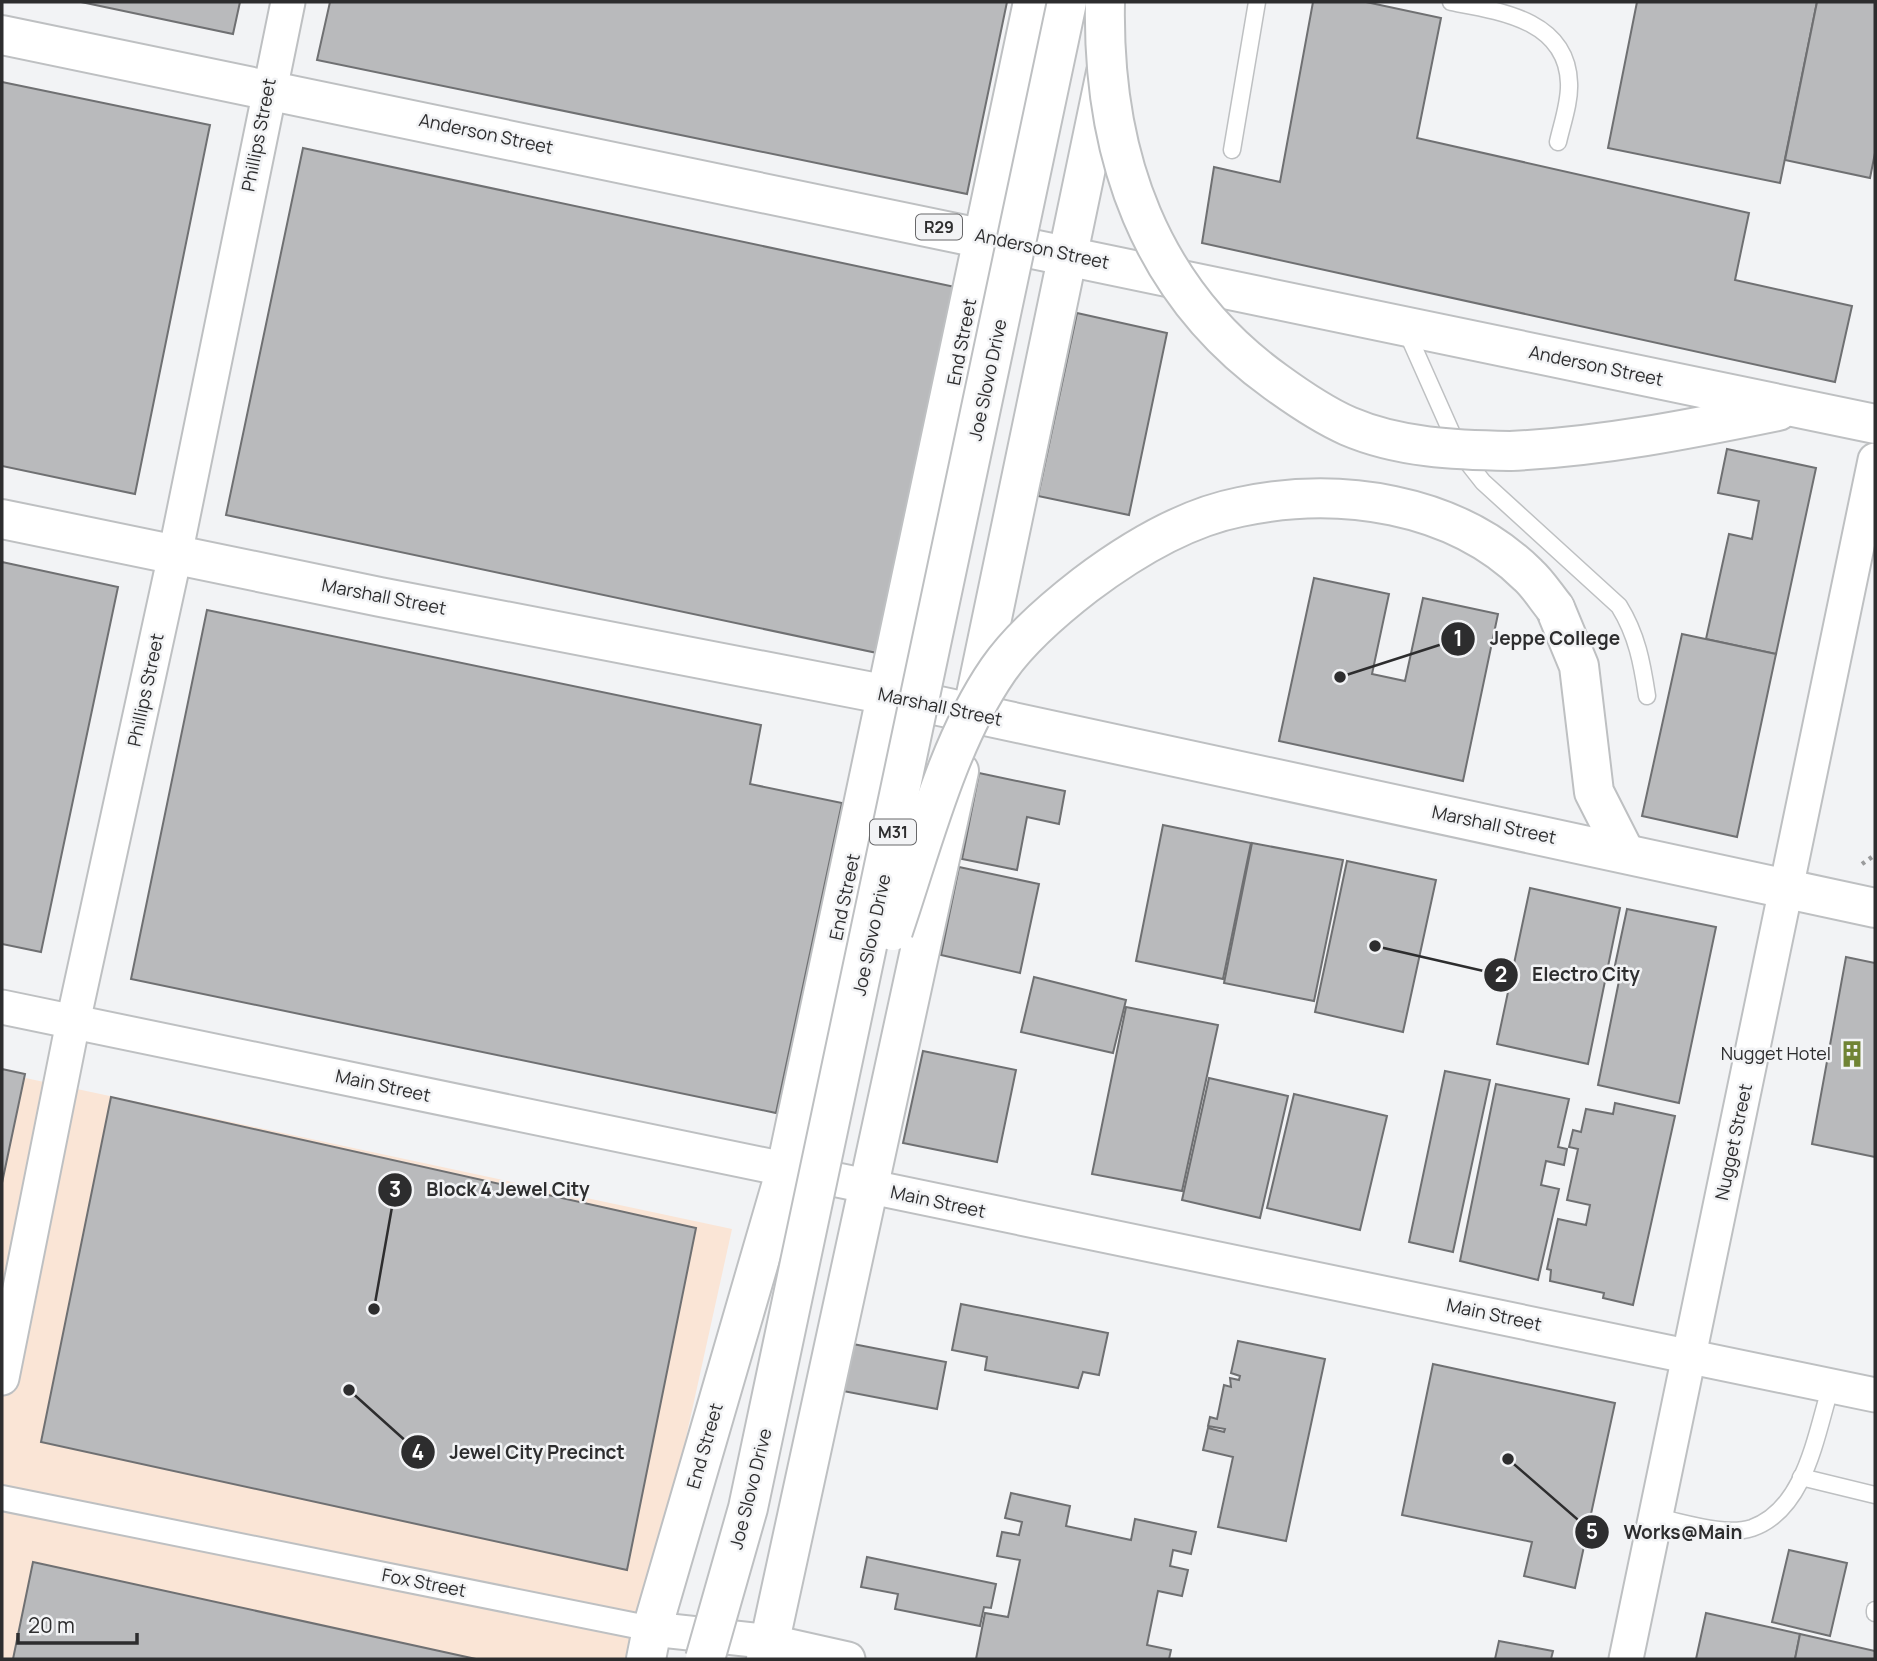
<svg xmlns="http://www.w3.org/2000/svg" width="1877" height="1661" font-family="Manrope,sans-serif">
  <rect width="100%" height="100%" fill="#f2f3f5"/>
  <polygon fill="#fae5d6" points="2,1073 732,1229 661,1551 626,1659 2,1659"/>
  <g fill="#b9babc" stroke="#6f7072" stroke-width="2">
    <polygon points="81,2 240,2 233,34"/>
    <polygon points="330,2 1007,2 967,194 317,60"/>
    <polygon points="1313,2 1366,2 1441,18 1417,138 1749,213 1735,280 1852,306 1835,382 1202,243 1214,167 1280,182"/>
    <polygon points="1637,2 1817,2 1780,183 1608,148"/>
    <polygon points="1817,2 1875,2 1875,153 1870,178 1785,160"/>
    <polygon points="2,82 210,125 135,494 2,466"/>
    <polygon points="303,148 955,287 877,653 226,515"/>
    <polygon points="1077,313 1167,333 1129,515 1038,496"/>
    <polygon points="1727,449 1816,468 1776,654 1706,639 1729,534 1752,539 1759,501 1718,493"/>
    <polygon points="2,562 118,587 41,952 2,944"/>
    <polygon points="1314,578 1389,594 1372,674 1405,681 1423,598 1498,614 1463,781 1279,741"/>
    <polygon points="207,610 761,725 750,784 842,803 776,1113 131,979"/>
    <polygon points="1682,634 1776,654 1737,837 1642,816"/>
    <polygon points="979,773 1065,791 1059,824 1027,817 1017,870 962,859"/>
    <polygon points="1163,825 1251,843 1223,979 1136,961"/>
    <polygon points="1252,843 1343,860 1314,1001 1224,983"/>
    <polygon points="1347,861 1436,880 1403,1032 1315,1012"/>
    <polygon points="959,867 1039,884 1020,973 941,955"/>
    <polygon points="1530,888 1620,908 1588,1064 1497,1044"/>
    <polygon points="1627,909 1716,927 1679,1103 1598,1085 1621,971 1614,970"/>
    <polygon points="1846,957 1875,963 1875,1157 1812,1144"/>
    <polygon points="1034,977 1126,1000 1113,1053 1021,1032"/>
    <polygon points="1126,1007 1218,1025 1182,1191 1092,1174"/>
    <polygon points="923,1051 1016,1070 997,1162 903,1143"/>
    <polygon points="2,1069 25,1074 2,1183"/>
    <polygon points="1445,1071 1490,1080 1453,1252 1409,1242"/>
    <polygon points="1209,1078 1288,1096 1260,1218 1182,1200"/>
    <polygon points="1496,1084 1569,1099 1558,1147 1567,1149 1564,1165 1546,1161 1541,1185 1559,1189 1538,1280 1460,1261"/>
    <polygon points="1294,1094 1387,1116 1360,1230 1267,1208"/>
    <polygon points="111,1097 696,1228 627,1570 41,1442"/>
    <polygon points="1615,1103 1675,1116 1633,1305 1603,1298 1604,1293 1550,1281 1551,1270 1547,1269 1558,1219 1586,1225 1590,1205 1567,1200 1578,1149 1569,1147 1573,1130 1581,1132 1586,1109 1613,1114"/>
    <polygon points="961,1304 1108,1333 1099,1375 1083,1372 1078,1388 985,1370 987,1357 952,1350"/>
    <polygon points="1238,1341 1325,1359 1286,1541 1218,1527 1233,1457 1203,1450 1208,1428 1224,1432 1225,1429 1208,1426 1210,1417 1217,1419 1224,1385 1231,1387 1230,1378 1239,1380 1240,1376 1231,1373"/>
    <polygon points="853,1344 946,1362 937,1409 843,1391"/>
    <polygon points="1433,1364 1615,1403 1575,1588 1524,1576 1532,1542 1402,1515"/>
    <polygon points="1011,1493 1070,1506 1066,1526 1131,1540 1135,1519 1196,1532 1191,1554 1173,1550 1170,1566 1188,1570 1182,1596 1158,1591 1147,1645 1171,1650 1169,1659 976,1659 985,1613 1008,1617 1020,1560 997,1556 1002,1532 1019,1535 1022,1522 1005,1518"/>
    <polygon points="1789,1550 1847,1563 1830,1636 1772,1622"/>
    <polygon points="867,1557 996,1584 991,1608 984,1607 980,1626 895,1609 898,1594 861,1587"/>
    <polygon points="33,1562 476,1659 13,1659"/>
    <polygon points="1706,1613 1800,1634 1795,1659 1696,1659"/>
    <polygon points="1800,1634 1875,1651 1875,1659 1795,1659"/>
    <polygon points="1499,1641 1553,1651 1551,1659 1495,1659"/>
  </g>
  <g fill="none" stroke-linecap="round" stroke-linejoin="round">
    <defs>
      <g id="service">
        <path d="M1451,2C1500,11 1567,20 1569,83C1570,102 1562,124 1558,142"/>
        <polyline points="1232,150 1257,2"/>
        <path d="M1405,328L1461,454L1483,482L1619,606C1637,635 1642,663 1647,696"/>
        <polyline points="1801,1477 1875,1495"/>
        <path d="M1655,1517C1683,1522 1724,1537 1752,1528C1806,1509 1816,1433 1831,1386"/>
        <polyline points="1875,1613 1875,1610"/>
      </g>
      <polyline id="pedestrian" points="2,1498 652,1629"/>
      <g id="minor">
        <polyline points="2,1007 1875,1395"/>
        <polyline points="2,1378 73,1022 175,555 288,2"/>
        <polyline points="652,1629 772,1642 848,1659"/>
        <polyline points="1626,1659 1875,460"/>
      </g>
      <g id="tertiary">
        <polyline points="973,709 1106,72"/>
        <polyline points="646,1659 652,1629 786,1169 1033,2"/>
        <polyline points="766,1659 959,771"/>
      </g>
      <g id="primary">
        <polyline points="2,35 1875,424"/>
        <path d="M1510,451C1600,447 1690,429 1778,411"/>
        <polyline points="2,519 380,597 888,695 1875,908"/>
        <polyline points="1555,608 1579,666 1594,792 1625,853"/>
      </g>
    </defs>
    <use href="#service" stroke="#bec0c2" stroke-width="19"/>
    <use href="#pedestrian" stroke="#bec0c2" stroke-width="28"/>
    <use href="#minor" stroke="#bec0c2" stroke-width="37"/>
    <use href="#tertiary" stroke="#bec0c2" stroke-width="42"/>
    <use href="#primary" stroke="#bec0c2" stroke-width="42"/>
    <polyline stroke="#9a9b9c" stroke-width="4.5" stroke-dasharray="3.5 5" stroke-linecap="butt" points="1862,864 1875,855"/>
    <use href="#service" stroke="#fff" stroke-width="16"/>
    <use href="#pedestrian" stroke="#fff" stroke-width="24"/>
    <use href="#minor" stroke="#fff" stroke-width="33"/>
    <use href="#tertiary" stroke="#fff" stroke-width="38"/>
    <use href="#primary" stroke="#fff" stroke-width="38"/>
    <defs>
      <g id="primary-bridge">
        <path d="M1105,2C1102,154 1149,291 1276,382C1298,398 1323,415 1348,426C1399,448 1456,450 1510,451"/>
        <path d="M893,931C922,846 947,744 998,670C1020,638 1054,609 1085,585C1130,551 1184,518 1240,507C1338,486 1454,502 1528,575C1538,584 1546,597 1555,608"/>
        <polyline points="705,1659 748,1508 1067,2"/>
      </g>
    </defs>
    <use href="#primary-bridge" stroke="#bec0c2" stroke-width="42" stroke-linecap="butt"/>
    <use href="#primary-bridge" stroke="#fff" stroke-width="38"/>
  </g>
  <defs>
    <symbol id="building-bare" viewBox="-9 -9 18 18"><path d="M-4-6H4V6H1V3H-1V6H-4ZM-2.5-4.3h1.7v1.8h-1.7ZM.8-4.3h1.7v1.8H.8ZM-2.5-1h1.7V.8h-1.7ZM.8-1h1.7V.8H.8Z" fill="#708435" stroke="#f2f3f5" stroke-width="2.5" paint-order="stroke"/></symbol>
  </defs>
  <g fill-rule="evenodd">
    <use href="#building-bare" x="1833" y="1035" width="38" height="38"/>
  </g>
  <g text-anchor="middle" stroke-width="5" stroke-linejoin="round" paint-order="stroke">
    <g fill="#f2f3f5" stroke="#68686a" stroke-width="2">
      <rect x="916" y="214.5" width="46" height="25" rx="5"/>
      <rect x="870" y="819.5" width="46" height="25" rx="5"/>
    </g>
    <g font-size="16" font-weight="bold" fill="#2d2d2e">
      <text x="939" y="233">R29</text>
      <text x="893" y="838">M31</text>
    </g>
    <g font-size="18" fill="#2d2d2e" stroke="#f2f3f5">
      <text transform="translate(486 134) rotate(12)" y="6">Anderson Street</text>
      <text transform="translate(259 135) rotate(-79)" y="6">Phillips Street</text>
      <text transform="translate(1042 249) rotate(12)" y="6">Anderson Street</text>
      <text transform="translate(962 342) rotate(-79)" y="6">End Street</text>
      <text transform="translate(1596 366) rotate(12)" y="6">Anderson Street</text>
      <text transform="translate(988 380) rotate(-78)" y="6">Joe Slovo Drive</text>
      <text transform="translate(384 597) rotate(11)" y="6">Marshall Street</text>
      <text transform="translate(146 690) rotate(-78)" y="6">Phillips Street</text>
      <text transform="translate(940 707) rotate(12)" y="6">Marshall Street</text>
      <text transform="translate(1494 825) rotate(12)" y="6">Marshall Street</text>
      <text transform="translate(845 897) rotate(-78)" y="6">End Street</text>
      <text transform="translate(872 935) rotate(-78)" y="6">Joe Slovo Drive</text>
      <text transform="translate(383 1086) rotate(12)" y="6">Main Street</text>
      <text transform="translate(1734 1142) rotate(-78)" y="6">Nugget Street</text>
      <text transform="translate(938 1202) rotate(12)" y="6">Main Street</text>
      <text transform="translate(1494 1315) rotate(12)" y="6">Main Street</text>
      <text transform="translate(705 1446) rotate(-74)" y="6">End Street</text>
      <text transform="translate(751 1489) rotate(-76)" y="6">Joe Slovo Drive</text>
      <text transform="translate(424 1583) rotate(11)" y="6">Fox Street</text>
    </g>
    <g font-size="18" fill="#2d2d2e" stroke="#f2f3f5" text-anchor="end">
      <text x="1831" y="1060">Nugget Hotel</text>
    </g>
  </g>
  <path fill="none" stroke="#2d2d2e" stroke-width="2.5" d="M1340 677L1458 639M1375 946L1501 975M374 1309L395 1190M349 1390L418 1452M1508 1459L1592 1532"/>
  <g fill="#2d2d2e" stroke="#f2f3f5" stroke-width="2.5">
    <circle cx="1340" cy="677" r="7"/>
    <circle cx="1375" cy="946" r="7"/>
    <circle cx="374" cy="1309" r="7"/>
    <circle cx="349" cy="1390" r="7"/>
    <circle cx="1508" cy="1459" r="7"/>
    <circle cx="1458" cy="639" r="18"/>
    <circle cx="1501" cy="975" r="18"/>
    <circle cx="395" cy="1190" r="18"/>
    <circle cx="418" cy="1452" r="18"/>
    <circle cx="1592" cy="1532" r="18"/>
  </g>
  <g font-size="21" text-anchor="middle" font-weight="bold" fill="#fff">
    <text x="1458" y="646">1</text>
    <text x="1501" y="982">2</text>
    <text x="395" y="1197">3</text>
    <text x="418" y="1460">4</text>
    <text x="1592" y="1539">5</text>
  </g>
  <g font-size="19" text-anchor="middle" font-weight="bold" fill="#2d2d2e" stroke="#f2f3f5" stroke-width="5" stroke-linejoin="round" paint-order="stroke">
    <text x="1555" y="645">Jeppe College</text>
    <text x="1586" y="981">Electro City</text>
    <text x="508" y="1196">Block 4 Jewel City</text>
    <text x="537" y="1459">Jewel City Precinct</text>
    <text x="1683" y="1539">Works@Main</text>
  </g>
  <rect width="1877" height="1661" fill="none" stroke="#2d2d2e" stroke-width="7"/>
  <path d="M18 1633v10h119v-10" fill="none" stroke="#2d2d2e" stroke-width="3.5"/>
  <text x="28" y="1633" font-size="21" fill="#2d2d2e" stroke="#f2f3f5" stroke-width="5" paint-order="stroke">20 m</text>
</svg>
